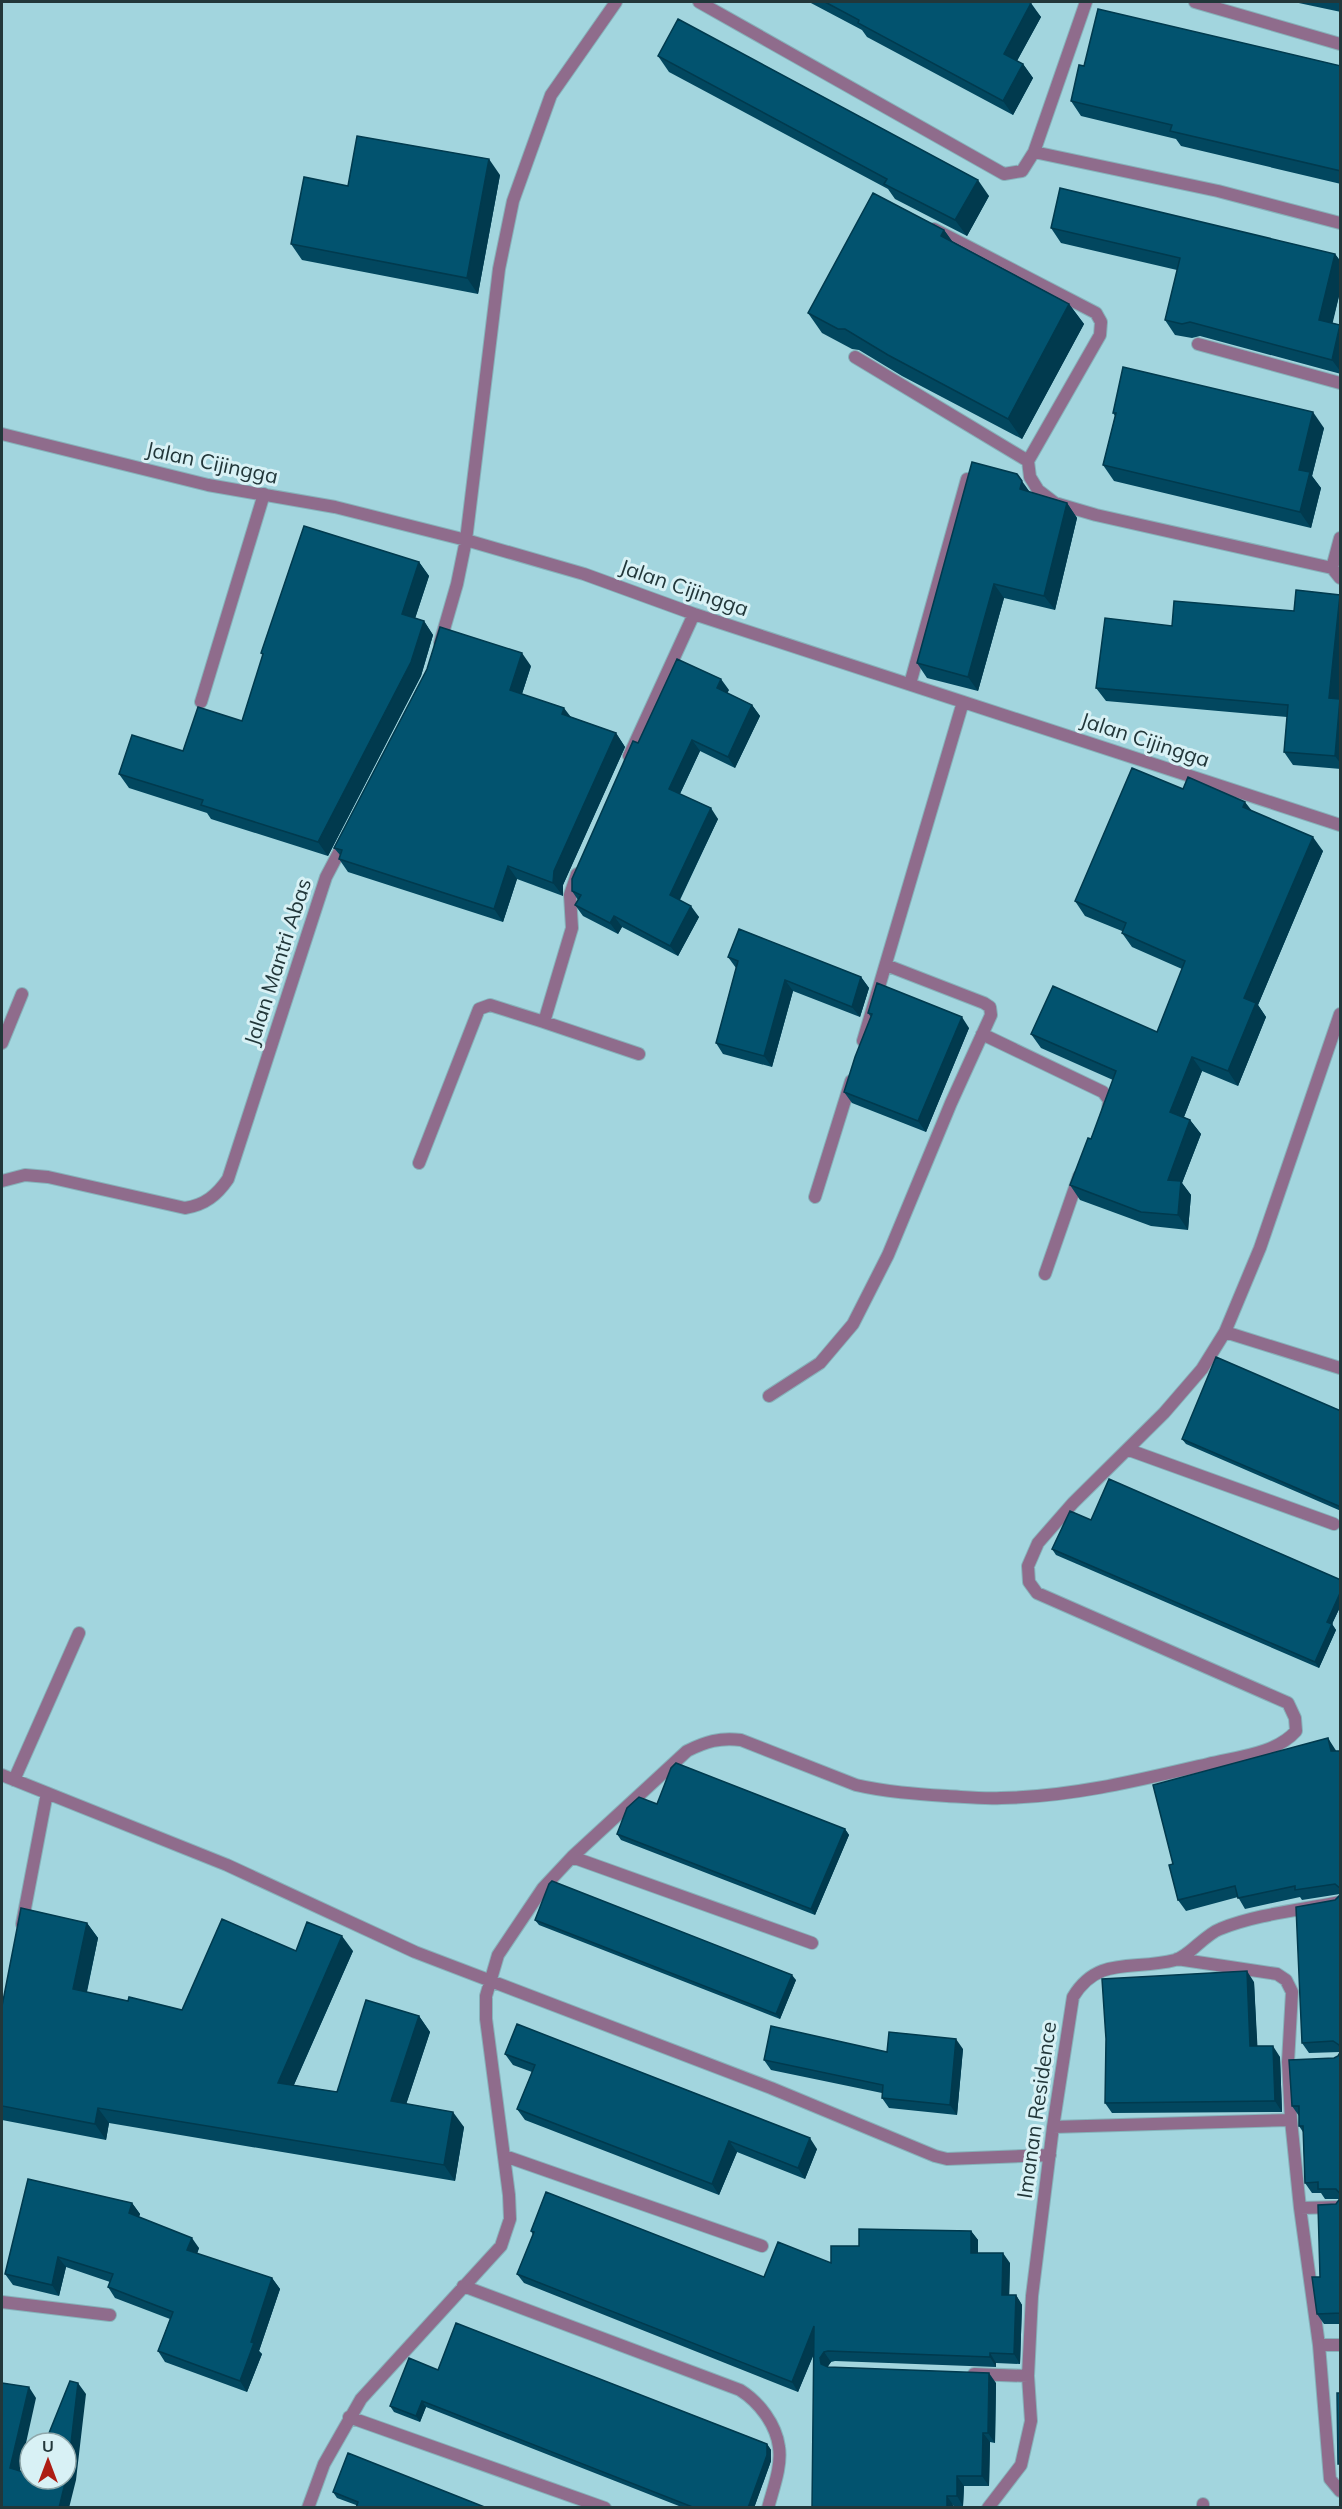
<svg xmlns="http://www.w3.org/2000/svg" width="1342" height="2509" viewBox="0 0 1342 2509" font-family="Mulish,sans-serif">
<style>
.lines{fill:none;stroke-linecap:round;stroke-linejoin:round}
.lane-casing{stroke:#86b2ba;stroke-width:14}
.street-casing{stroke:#86b2ba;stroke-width:14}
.lane{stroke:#8f6c8c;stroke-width:12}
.street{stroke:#8f6c8c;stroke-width:12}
.wall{fill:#02475f}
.shaded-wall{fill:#013a4e}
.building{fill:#02536f;stroke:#013a4e;stroke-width:1.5}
.labels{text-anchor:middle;stroke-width:6;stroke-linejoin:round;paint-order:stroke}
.street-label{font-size:21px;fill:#22373a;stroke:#d8f1f5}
</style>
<rect width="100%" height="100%" fill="#a2d5de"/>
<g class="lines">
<g class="lane-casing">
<path id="lane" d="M 910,684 L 967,479"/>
</g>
<g class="street-casing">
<path id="street" d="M 699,2 L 1004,174 L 1022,171 L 1034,152 L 1218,191 L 1340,223
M 1195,2 L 1340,44
M 1034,152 L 1086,2
M 934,229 L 1096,313 L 1101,322 L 1100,335 L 1028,461 L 1030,477 L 1038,490 L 1055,503 L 1096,515 L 1332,568
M 1198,344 L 1340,383
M 855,357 L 1028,461
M 2,434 L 208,485 L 335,507 L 466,540 L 584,574 L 694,614 L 1340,825
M 1340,538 L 1332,568 L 1340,578
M 440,643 L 457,584 L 466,540 L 499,269 L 513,201 L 551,95 L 616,2
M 201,702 L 264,494
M 629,756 L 694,614
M 577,874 L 570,895 L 572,928 L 544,1022 L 639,1054
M 982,1034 L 1103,1092 L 1109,1100 L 1108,1111
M 863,1041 L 963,702
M 2,1043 L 22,994
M 419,1163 L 479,1009 L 490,1005 L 544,1022
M 2,1181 L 25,1175 L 48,1177 L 185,1208 C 205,1205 217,1195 228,1179 L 326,877 L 346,839
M 815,1197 L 851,1081
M 1045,1274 L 1079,1176
M 1225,1332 L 1340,1368
M 769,1396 L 820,1363 L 853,1324 L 888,1255 L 951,1103 L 991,1015 L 990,1007 L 984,1003 L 886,965
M 1129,1450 L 1334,1524
M 2,1775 L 227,1865 L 415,1952 L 771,2088 L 935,2156 L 947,2159 L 1050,2155
M 14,1780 L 79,1633
M 572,1857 L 812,1943
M 22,1924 L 47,1793
M 1177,1959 L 1277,1974 L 1286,1980 L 1292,1992 L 1288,2062 L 1291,2120 L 1300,2208 L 1319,2345 L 1330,2479 L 1340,2491
M 1053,2127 L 1291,2120
M 505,2156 L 762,2246
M 1300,2208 L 1340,2207
M 463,2286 L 740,2390 C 759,2402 776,2424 779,2447 C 782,2466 773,2489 768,2508
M 2,2302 L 110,2315
M 1319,2345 L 1340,2345
M 974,2374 L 1028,2376
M 349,2417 L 605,2508
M 1203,2504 L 1203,2508
M 308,2508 L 324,2464 L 361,2399 L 501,2246 L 510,2219 L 509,2195 L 486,2019 L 486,1996 L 498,1955 L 543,1888 L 572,1857 L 687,1751 C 705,1742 720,1737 741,1740 L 856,1785 C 886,1792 916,1794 947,1796 C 965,1797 983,1799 1001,1798 C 1071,1797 1140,1780 1208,1764 C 1236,1757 1276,1754 1296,1731 L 1295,1718 L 1288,1703 L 1037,1593 L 1029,1582 L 1028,1566 L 1038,1543 L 1073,1503 L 1164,1413 L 1202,1369 L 1225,1332 L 1260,1248 L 1340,1014
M 988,2508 L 1021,2465 L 1031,2421 L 1028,2376 L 1032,2296 L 1053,2127 L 1073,1997 C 1098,1955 1134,1971 1175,1960 C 1190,1956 1204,1935 1220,1929 C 1257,1914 1301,1910 1340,1902"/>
</g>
<use href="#lane" class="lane"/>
<use href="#street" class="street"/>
</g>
<path class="wall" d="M 809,2 L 1028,2 L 1041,17 L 1017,61 L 1023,64 L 1033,78 L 1013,115 L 867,37 L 862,30 Z
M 1294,2 L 1341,2 L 1341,12 Z
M 658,56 L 989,196 L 967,236 L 895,199 L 888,189 L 669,72 Z
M 1084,66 L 1341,66 L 1341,184 L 1181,146 L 1176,139 L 1081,116 L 1071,101 Z
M 500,175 L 478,294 L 302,260 L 291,244 L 348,186 Z
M 1051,228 L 1335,254 L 1341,262 L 1341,288 L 1332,323 L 1341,325 L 1341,374 L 1200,336 L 1192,338 L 1175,335 L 1165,320 L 1177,270 L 1061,243 Z
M 944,230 L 952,241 L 1069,304 L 1084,324 L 1022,439 L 902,376 L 859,350 L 852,349 L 822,333 L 808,313 Z
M 1113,413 L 1324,428 L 1312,476 L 1321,488 L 1311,528 L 1114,481 L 1103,465 L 1115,416 Z
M 1030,492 L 1067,503 L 1077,518 L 1055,610 L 1004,598 L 978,691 L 927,678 L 917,663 Z
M 419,562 L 429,576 L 415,618 L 424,621 L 433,635 L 421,676 L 328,856 L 211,819 L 207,813 L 129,788 L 119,774 L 183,751 L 242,721 L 263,655 L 261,653 Z
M 1340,595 L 1341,689 L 1339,699 L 1341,700 L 1341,769 L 1293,765 L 1284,752 L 1287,717 L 1106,701 L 1096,688 L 1172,626 L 1294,611 Z
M 531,666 L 522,694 L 571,717 L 616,733 L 625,747 L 563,885 L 563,896 L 517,879 L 503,922 L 348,872 L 339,859 L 340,855 L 334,848 Z
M 729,690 L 727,693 L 752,705 L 760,716 L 735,768 L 700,751 L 680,794 L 718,819 L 680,900 L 699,917 L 678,956 L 622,927 L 618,934 L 583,916 L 575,905 L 578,900 L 572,891 L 638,743 Z
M 1183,789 L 1252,811 L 1323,851 L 1258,1005 L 1266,1017 L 1238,1086 L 1202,1071 L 1184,1117 L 1190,1120 L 1201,1134 L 1182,1183 L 1191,1195 L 1188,1230 L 1151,1226 L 1080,1200 L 1070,1185 L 1091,1139 L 1113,1080 L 1041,1048 L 1031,1034 L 1157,1032 L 1182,969 L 1132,947 L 1122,933 L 1122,931 L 1085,916 L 1075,901 Z
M 728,957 L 861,977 L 869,988 L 860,1017 L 793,991 L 772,1067 L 723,1054 L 716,1043 L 736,968 Z
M 868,1013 L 969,1028 L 926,1132 L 852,1103 L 844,1092 L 871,1017 Z
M 1341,1411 L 1341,1511 L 1186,1444 L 1182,1439 Z
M 1091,1520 L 1341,1580 L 1341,1605 L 1332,1624 L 1336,1630 L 1319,1668 L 1056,1555 L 1052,1549 Z
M 1335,1749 L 1336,1751 L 1341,1751 L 1341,2324 L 1324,2324 L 1317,2314 L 1320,2277 L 1336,2204 L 1339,2199 L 1325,2199 L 1321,2193 L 1312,2193 L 1305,2183 L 1303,2132 L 1299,2126 L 1299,2116 L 1292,2106 L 1334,2058 L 1338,2056 L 1340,2052 L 1309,2053 L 1302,2043 L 1335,1900 L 1340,1894 L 1302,1900 L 1300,1897 L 1245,1909 L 1238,1897 L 1186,1911 L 1178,1900 L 1173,1864 Z
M 657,1804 L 845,1829 L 849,1835 L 815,1915 L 621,1840 L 617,1834 Z
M 535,1920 L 796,1980 L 780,2019 L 539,1925 Z
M 87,1923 L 98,1938 L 87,1992 L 128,2001 L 182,2010 L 296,1951 L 353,1951 L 294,2085 L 337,2092 L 419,2016 L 430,2032 L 406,2104 L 464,2127 L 455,2181 L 109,2123 L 106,2140 L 2,2120 L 2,2006 Z
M 1254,1982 L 1257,2046 L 1280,2057 L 1282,2112 L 1112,2113 L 1105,2103 Z
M 963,2049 L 957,2115 L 889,2108 L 882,2098 L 882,2093 L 771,2070 L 764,2060 L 887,2052 Z
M 505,2054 L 817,2149 L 805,2179 L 737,2152 L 719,2195 L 525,2120 L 517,2109 L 532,2072 L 513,2065 Z
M 132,2203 L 140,2214 L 139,2217 L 199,2248 L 197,2254 L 272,2278 L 280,2289 L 259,2351 L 262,2354 L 247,2392 L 165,2362 L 158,2351 L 170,2319 L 115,2298 L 108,2287 L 110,2282 L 66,2267 L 59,2296 L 13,2285 L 5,2274 Z
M 531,2231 L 764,2277 L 831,2263 L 859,2246 L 971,2231 L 978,2240 L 978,2253 L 1010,2263 L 1009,2295 L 1016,2295 L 1022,2305 L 1020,2364 L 996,2363 L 996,2367 L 835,2361 L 831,2362 L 827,2367 L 996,2383 L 995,2443 L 990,2442 L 989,2486 L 964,2486 L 963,2506 L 954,2506 L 814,2354 L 798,2392 L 524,2283 L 517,2274 L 533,2235 Z
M 438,2370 L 767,2444 L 771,2450 L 771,2461 L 754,2508 L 684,2508 L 426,2407 L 420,2422 L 394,2412 L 390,2406 Z
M 333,2492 L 487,2508 L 356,2505 L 337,2498 Z"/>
<path class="shaded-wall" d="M 1031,3 L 1041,17 L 1013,68 L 1004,54 Z
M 1023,64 L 1033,78 L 1013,115 L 1003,101 Z
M 489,159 L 500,175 L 478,294 L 467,278 Z
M 978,180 L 989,196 L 967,236 L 955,220 Z
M 944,230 L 959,251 L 941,236 Z
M 1335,254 L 1341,262 L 1341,288 L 1330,334 L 1319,320 Z
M 1069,304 L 1084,324 L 1022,439 L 1008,419 Z
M 1340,325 L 1341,325 L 1341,372 L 1332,360 Z
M 1313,412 L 1324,428 L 1312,476 L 1321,488 L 1311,528 L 1300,512 L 1299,470 Z
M 1017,474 L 1032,495 L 1020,489 Z
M 1067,503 L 1077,518 L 1055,610 L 1044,596 Z
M 419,562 L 429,576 L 412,628 L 402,614 Z
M 994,584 L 1004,598 L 978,691 L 968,677 Z
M 1340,595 L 1341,689 L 1338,711 L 1329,698 Z
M 424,621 L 433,635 L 421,676 L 328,856 L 318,842 Z
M 522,653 L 531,666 L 519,703 L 510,690 Z
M 721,679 L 729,690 L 724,699 L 717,688 Z
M 1340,699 L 1341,700 L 1341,764 L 1335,756 Z
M 752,705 L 760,716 L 735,768 L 728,757 Z
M 564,708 L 574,721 L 562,714 Z
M 616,733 L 625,747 L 563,885 L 563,896 L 553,883 L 554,871 Z
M 692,740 L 700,751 L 677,800 L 669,789 Z
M 1245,802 L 1256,816 L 1243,807 Z
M 711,808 L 718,819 L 677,905 L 670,895 Z
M 1313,837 L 1323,851 L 1258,1005 L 1266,1017 L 1238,1086 L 1228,1071 L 1244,998 Z
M 508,866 L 517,879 L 503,922 L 494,909 Z
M 691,906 L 699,917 L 678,956 L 670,946 Z
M 614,916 L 622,927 L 618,934 L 610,923 Z
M 861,977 L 869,988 L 860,1017 L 852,1007 Z
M 785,980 L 793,991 L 772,1067 L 764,1056 Z
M 962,1017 L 969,1028 L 926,1132 L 918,1121 Z
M 1192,1057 L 1202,1071 L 1180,1127 L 1170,1112 Z
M 1190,1120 L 1201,1134 L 1182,1183 L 1191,1195 L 1188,1230 L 1178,1215 L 1168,1180 Z
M 1341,1591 L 1341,1605 L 1332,1624 L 1336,1630 L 1319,1668 L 1315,1662 L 1327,1622 Z
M 1328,1738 L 1335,1749 L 1339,1762 L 1331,1751 Z
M 845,1829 L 849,1835 L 815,1915 L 811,1909 Z
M 87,1923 L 98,1938 L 84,2004 L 73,1989 Z
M 342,1936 L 353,1951 L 288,2098 L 278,2083 Z
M 1247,1971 L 1254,1982 L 1258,2056 L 1250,2046 Z
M 792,1975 L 796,1980 L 780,2019 L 776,2014 Z
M 419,2016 L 430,2032 L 402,2117 L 391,2101 Z
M 956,2039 L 963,2049 L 957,2115 L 950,2105 Z
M 1273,2046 L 1280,2057 L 1282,2112 L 1275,2101 Z
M 98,2108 L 109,2123 L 106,2140 L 95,2124 Z
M 453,2112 L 464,2127 L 455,2181 L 444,2165 Z
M 810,2138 L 817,2149 L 805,2179 L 798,2168 Z
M 729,2141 L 737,2152 L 719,2195 L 712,2184 Z
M 132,2203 L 140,2214 L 136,2224 L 129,2213 Z
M 971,2231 L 978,2240 L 978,2263 L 971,2253 Z
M 192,2238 L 199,2248 L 194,2261 L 187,2250 Z
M 1003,2253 L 1010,2263 L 1009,2304 L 1002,2295 Z
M 58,2257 L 66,2267 L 59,2296 L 52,2285 Z
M 272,2278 L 280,2289 L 259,2351 L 262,2354 L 247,2392 L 240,2381 L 251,2342 Z
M 1016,2295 L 1022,2305 L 1020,2364 L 1014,2354 Z
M 814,2326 L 821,2336 L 798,2392 L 792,2382 Z
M 824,2352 L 831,2362 L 827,2368 L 821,2364 L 820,2358 Z
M 990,2353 L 996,2363 L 996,2367 L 990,2357 Z
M 989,2373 L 996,2383 L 995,2443 L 988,2433 Z
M 78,2383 L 86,2394 L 76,2480 L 69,2508 L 59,2508 Z
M 29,2387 L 36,2398 L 18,2479 L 10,2468 Z
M 422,2401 L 426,2407 L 420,2422 L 416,2416 Z
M 983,2433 L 990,2442 L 989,2486 L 982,2476 Z
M 767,2444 L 771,2450 L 771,2461 L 754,2508 L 748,2508 Z
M 957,2476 L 964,2486 L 963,2506 L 957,2496 Z
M 947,2496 L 954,2506 L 954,2508 L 947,2508 Z"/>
<path class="building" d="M 825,2 L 1028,2 L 1031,3 L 1004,54 L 1023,64 L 1003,101 L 858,23 L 859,20 Z
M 1098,9 L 1341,66 L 1341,171 L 1170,131 L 1172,125 L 1071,101 L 1079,65 L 1084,66 Z
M 678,19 L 978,180 L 955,220 L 884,184 L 887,179 L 658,56 Z
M 357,136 L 489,159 L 467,278 L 291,244 L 304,177 L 348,186 Z
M 1060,188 L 1335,254 L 1319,320 L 1340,325 L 1332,360 L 1190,322 L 1182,324 L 1165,320 L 1180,258 L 1051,228 Z
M 873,193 L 944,230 L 941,236 L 1069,304 L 1008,419 L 888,355 L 845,329 L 838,329 L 808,313 Z
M 1123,367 L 1313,412 L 1299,470 L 1310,472 L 1300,512 L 1103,465 L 1116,413 L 1113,413 Z
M 972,462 L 1017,474 L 1022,481 L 1020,489 L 1067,503 L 1044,596 L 994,584 L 968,677 L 917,663 Z
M 304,526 L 419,562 L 402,614 L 424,621 L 411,662 L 318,842 L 201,805 L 203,800 L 119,774 L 132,735 L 183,751 L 198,707 L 242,721 L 263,654 L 261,653 Z
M 1296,590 L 1340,595 L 1329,698 L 1340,699 L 1335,756 L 1284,752 L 1288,705 L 1096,688 L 1105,618 L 1172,626 L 1174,601 L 1294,611 Z
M 440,627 L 522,653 L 510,690 L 564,708 L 562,714 L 616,733 L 554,871 L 553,883 L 508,866 L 494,909 L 339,859 L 342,850 L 334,848 L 427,669 Z
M 677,659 L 721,679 L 717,688 L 752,705 L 728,757 L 692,740 L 669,789 L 711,808 L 670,895 L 691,906 L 670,946 L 614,916 L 610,923 L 575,905 L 581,895 L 572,891 L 572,879 L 633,741 L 638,743 Z
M 1132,768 L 1183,789 L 1188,777 L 1245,802 L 1243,807 L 1313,837 L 1244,998 L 1256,1003 L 1228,1071 L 1192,1057 L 1170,1112 L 1190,1120 L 1168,1180 L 1181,1181 L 1178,1215 L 1141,1212 L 1070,1185 L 1088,1138 L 1091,1139 L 1116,1071 L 1031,1034 L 1053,986 L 1157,1032 L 1185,961 L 1122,933 L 1126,923 L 1075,901 Z
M 739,929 L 861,977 L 852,1007 L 785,980 L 764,1056 L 716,1043 L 738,961 L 728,957 Z
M 877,983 L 962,1017 L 918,1121 L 844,1092 L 855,1057 L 872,1014 L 868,1013 Z
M 1216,1357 L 1341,1411 L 1341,1507 L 1182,1439 Z
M 1109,1479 L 1341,1580 L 1341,1591 L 1327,1622 L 1332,1624 L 1315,1662 L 1052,1549 L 1070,1511 L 1091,1520 Z
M 1328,1738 L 1331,1751 L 1341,1751 L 1341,1889 L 1335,1884 L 1295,1890 L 1295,1886 L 1238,1898 L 1235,1886 L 1178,1900 L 1169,1865 L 1173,1864 L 1153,1785 Z
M 676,1763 L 845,1829 L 811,1909 L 617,1834 L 627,1808 L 639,1797 L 657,1804 L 671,1768 Z
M 552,1881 L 792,1975 L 776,2014 L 535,1920 L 549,1884 Z
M 1341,1891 L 1341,2049 L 1339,2045 L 1333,2041 L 1302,2043 L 1296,1907 L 1335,1900 L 1340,1895 Z
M 21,1908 L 87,1923 L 73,1989 L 128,2001 L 129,1997 L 182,2010 L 222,1919 L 296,1951 L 307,1922 L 342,1936 L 278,2083 L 337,2092 L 366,2000 L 419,2016 L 391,2101 L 453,2112 L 444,2165 L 98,2108 L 95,2124 L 2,2106 L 2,2006 Z
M 1247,1971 L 1250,2046 L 1273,2046 L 1275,2101 L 1105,2103 L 1106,2039 L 1102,1979 Z
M 517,2024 L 810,2138 L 798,2168 L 729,2141 L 712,2184 L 517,2109 L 535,2065 L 505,2054 Z
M 771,2026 L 887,2052 L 889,2032 L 956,2039 L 950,2105 L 882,2098 L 883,2085 L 764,2060 Z
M 1341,2051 L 1341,2195 L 1336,2189 L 1318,2189 L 1318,2182 L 1305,2183 L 1303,2126 L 1299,2126 L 1299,2106 L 1292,2106 L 1289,2060 L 1334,2058 L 1338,2056 Z
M 28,2179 L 132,2203 L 129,2213 L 192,2238 L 187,2250 L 272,2278 L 251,2342 L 254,2343 L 240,2381 L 158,2351 L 173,2312 L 108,2287 L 113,2274 L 58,2257 L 52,2285 L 5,2274 Z
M 546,2192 L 764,2277 L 778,2242 L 831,2263 L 831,2246 L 859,2246 L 859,2229 L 971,2231 L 971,2253 L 1003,2253 L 1002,2295 L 1016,2295 L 1014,2354 L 990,2353 L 990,2357 L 828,2351 L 824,2352 L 820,2358 L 821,2364 L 828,2367 L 989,2373 L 988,2433 L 983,2433 L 982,2476 L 957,2476 L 957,2496 L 947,2496 L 947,2508 L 812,2508 L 814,2326 L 792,2382 L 517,2274 L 534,2232 L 531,2231 Z
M 1341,2197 L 1341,2313 L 1317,2314 L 1312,2277 L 1320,2277 L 1318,2205 L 1336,2204 Z
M 456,2323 L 767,2444 L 767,2455 L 748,2508 L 695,2508 L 422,2401 L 416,2416 L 390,2406 L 409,2358 L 438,2370 Z
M 70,2381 L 78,2383 L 68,2469 L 66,2479 L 66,2443 L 45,2443 Z
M 2,2383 L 29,2387 L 10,2468 L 30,2474 L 30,2479 L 66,2479 L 59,2508 L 2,2508 Z
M 1337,2393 L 1341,2393 L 1341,2464 L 1338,2464 Z
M 348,2453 L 487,2508 L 356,2508 L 358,2502 L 333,2492 Z"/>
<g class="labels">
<g class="street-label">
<text transform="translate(212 463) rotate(12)" y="7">Jalan Cijingga</text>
<text transform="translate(684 588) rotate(19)" y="7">Jalan Cijingga</text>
<text transform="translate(1145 740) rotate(18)" y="7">Jalan Cijingga</text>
<text transform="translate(278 962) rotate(-72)" y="7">Jalan Mantri Abas</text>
<text transform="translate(1037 2110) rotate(-82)" y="7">Imanan Residence</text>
</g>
</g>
<rect width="1342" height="2509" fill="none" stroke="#22373a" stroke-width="6"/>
<g transform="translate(48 2461)"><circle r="28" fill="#d8f1f5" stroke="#8fa7aa" stroke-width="1.5"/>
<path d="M0-4.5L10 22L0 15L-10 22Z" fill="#ad1d14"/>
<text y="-9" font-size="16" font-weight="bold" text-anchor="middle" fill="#22373a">U</text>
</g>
</svg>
